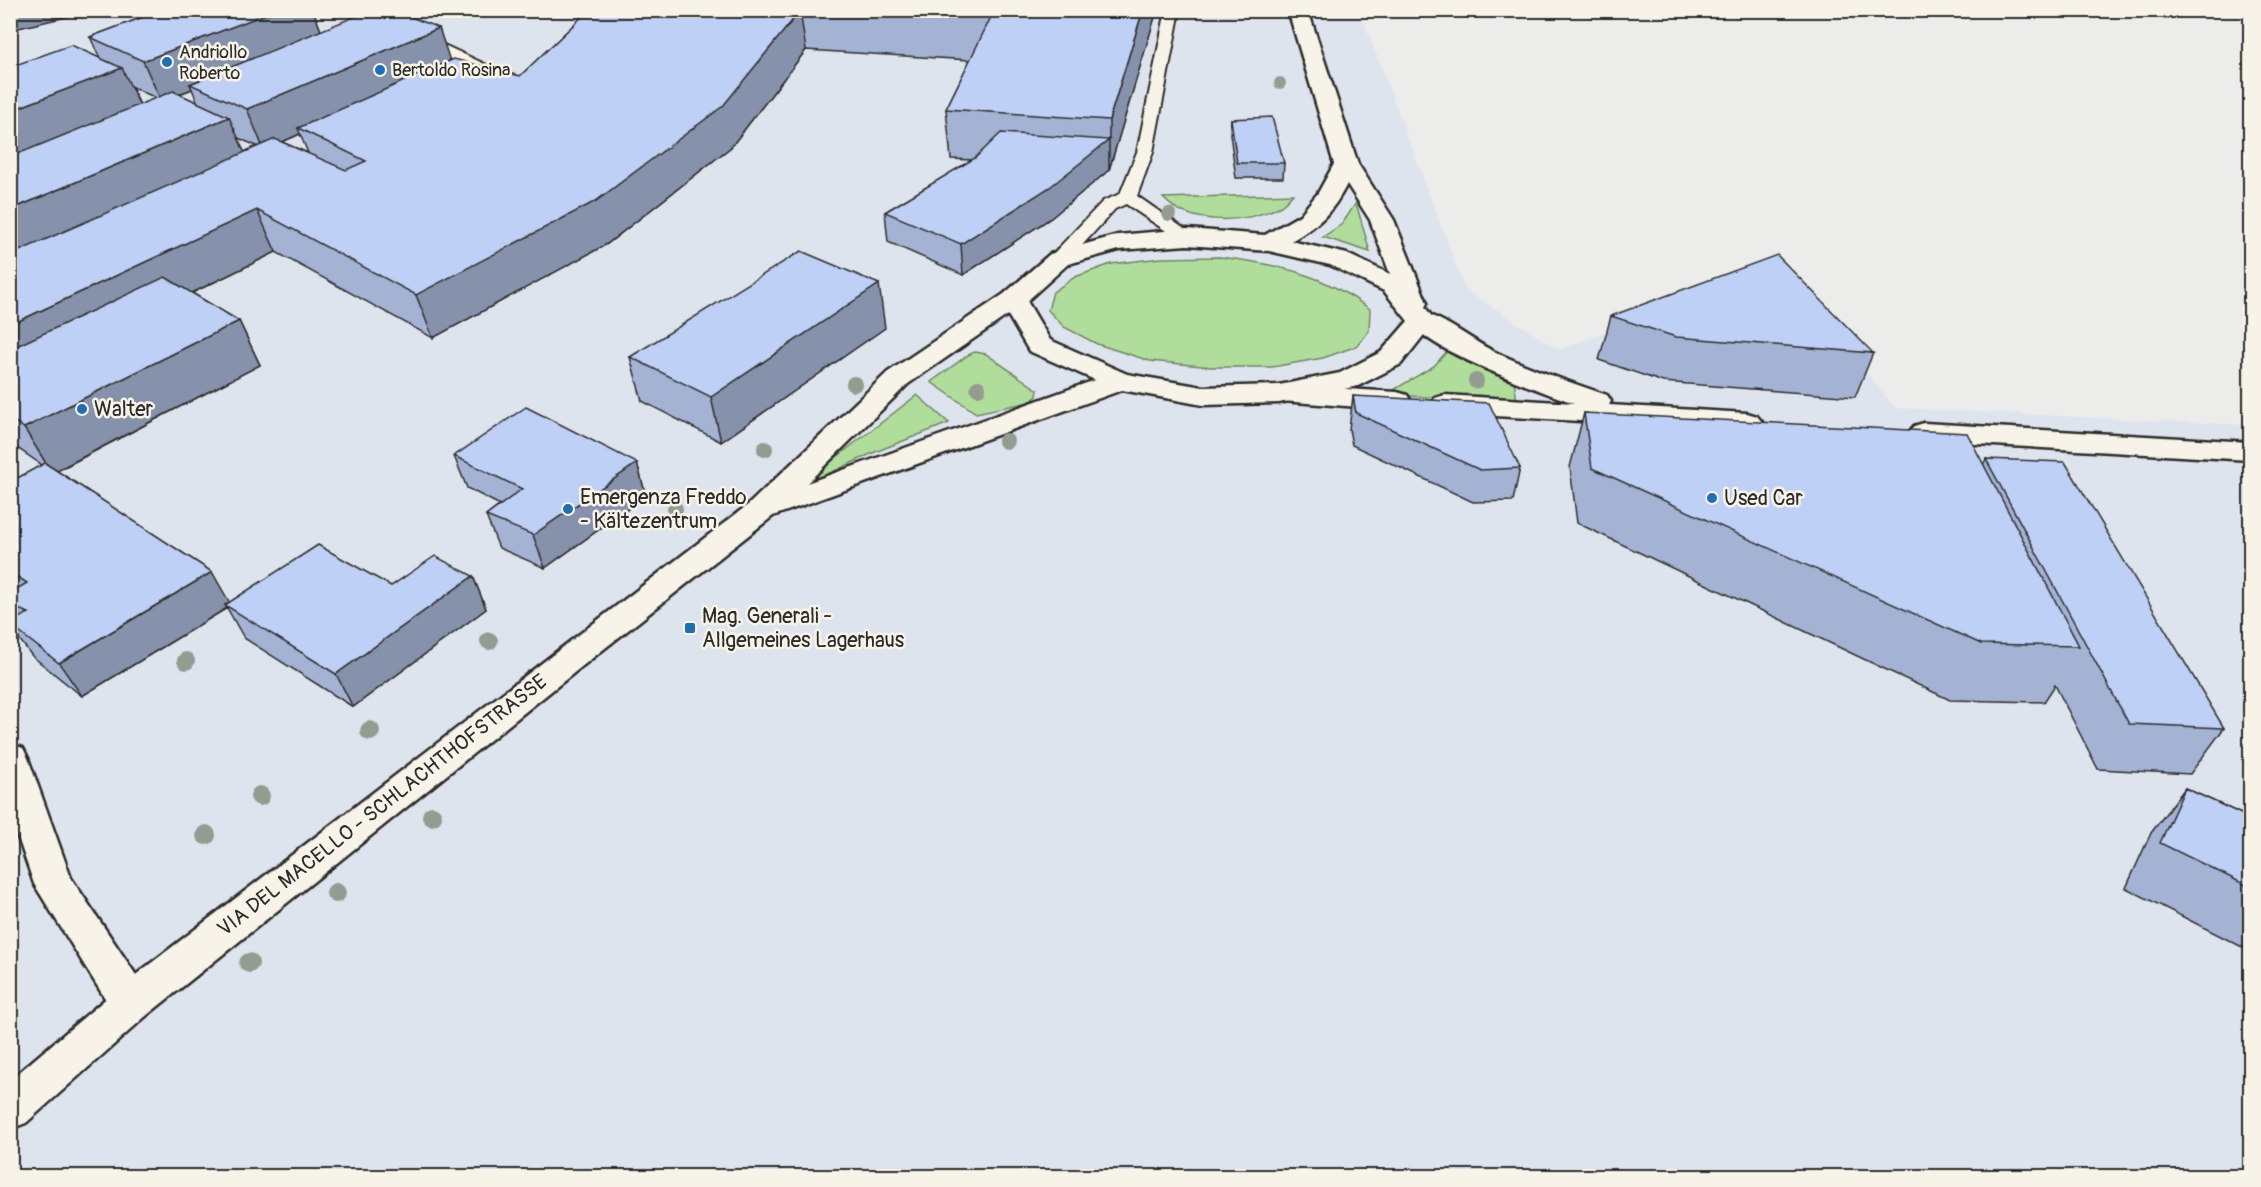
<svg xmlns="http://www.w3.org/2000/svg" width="2261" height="1187" viewBox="0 0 2261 1187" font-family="Pangolin,sans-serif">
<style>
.built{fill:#dee4ee}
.green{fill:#b0dd9c;stroke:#6e8464;stroke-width:1.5}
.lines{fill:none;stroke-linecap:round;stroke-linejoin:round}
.lane-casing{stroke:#2b2b2b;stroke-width:4}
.street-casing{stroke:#2b2b2b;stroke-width:5}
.secondary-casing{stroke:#2b2b2b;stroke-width:5}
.lane{fill:#f7f3e8;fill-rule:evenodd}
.street{fill:#f7f3e8;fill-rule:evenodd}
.secondary{fill:#f7f3e8;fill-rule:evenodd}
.tree{fill:#949b91}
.wall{fill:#a4b3d4;stroke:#2b2b2b;stroke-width:1.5;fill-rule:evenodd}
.shaded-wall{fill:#8692ac;stroke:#2b2b2b;stroke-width:1.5}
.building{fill:#bfd0f6;stroke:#2b2b2b;stroke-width:1.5}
.poi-dot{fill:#1f6fb2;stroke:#f7f3e8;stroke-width:2}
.labels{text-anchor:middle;stroke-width:5;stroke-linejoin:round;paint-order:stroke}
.far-poi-label{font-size:18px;fill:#2b2b2b;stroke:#f7f3e8;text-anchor:start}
.poi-label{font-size:21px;fill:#2b2b2b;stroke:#f7f3e8;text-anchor:start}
.street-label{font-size:21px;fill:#2b2b2b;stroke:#f7f3e8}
</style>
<rect width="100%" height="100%" fill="#ececeb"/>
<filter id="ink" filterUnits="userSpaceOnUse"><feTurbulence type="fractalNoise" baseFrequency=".0167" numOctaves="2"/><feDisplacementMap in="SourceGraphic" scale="12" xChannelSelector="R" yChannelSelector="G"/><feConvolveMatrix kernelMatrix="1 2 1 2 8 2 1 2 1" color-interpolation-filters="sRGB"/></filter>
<g filter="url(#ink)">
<path class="built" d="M 10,11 L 1360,11 L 1465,289 L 1559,350 L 1780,264 L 1895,408 L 2250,425 L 2250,1176 L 11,1176 Z"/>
<path class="green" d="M 1293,194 C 1289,198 1285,204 1279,207 C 1247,223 1190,227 1163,198 Z
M 1356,203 L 1370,252 L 1323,237 L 1342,224 Z
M 1220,257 C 1277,264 1323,274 1370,309 L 1369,331 L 1357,346 L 1323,358 L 1272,367 L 1212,367 L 1150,361 L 1097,344 L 1064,327 L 1048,310 L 1053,292 L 1075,277 L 1111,264 L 1161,258 Z
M 1449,349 L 1514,381 L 1517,401 L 1385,395 L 1434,366 Z
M 975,352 L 986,354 L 1038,390 L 1037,396 L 1030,402 L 976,413 L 931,382 L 968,355 Z
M 917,395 L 949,423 L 875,452 L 807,484 L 829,463 Z"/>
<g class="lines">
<g class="lane-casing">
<path id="lane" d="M 362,10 L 379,10 L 397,23 L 489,66 L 492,69 L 471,81 L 459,81 L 457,78 L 472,69 L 387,29 Z
M 1166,10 L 1180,10 L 1153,152 L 1137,196 L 1196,237 L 1193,241 L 1181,241 L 1126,204 L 1115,209 L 1066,263 L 1052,263 L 1050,259 L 1052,255 L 1103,201 L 1120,194 L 1137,152 Z"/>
</g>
<g class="street-casing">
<path id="street" d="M 1422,313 C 1444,318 1470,339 1491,350 C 1528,368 1568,382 1607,395 L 1611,401 L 1609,405 L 1747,413 L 1757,416 L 1762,422 L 1757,428 L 1747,431 L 1445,413 L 1435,410 L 1431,404 L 1435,398 L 1445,395 L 1574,403 C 1537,390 1429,351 1409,321 L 1412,315 Z
M 1279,385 L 1397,392 L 1407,395 L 1411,401 L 1407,407 L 1397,410 L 1269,400 L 1265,394 L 1269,388 Z
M 1924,423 L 2250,442 L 2250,460 L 1924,441 L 1914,438 L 1909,432 L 1914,426 Z
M 10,744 L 23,748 L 28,758 L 71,878 L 146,990 L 152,1003 L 146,1016 L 131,1022 L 116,1016 L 34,884 L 10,814 Z"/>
</g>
<g class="secondary-casing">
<path id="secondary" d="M 1288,10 L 1308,10 L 1358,164 L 1394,220 L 1427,303 L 1425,307 L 1435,321 L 1401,364 L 1358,386 L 1279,403 L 1203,405 L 1122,390 L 773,516 L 595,656 L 146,1016 L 26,1123 L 10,1129 L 10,1080 L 116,990 L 749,504 L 888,372 L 1004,294 L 1050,254 L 1118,235 L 1187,229 L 1265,235 L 1300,215 L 1318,193 L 1334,164 ZM 1347,184 L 1370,220 L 1390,274 L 1347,254 L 1291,241 C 1319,225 1332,213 1347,184 ZM 1187,245 L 1269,251 L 1330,265 L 1384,291 L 1408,321 L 1381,352 L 1340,373 L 1279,385 L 1203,387 L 1127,374 L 1050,340 L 1027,301 L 1068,264 L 1119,250 ZM 1008,315 L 1029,351 L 1095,380 L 807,483 L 908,384 Z"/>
</g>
<use href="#lane" class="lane"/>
<use href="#street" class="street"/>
<use href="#secondary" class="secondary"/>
</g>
<g class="tree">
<circle cx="1280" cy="83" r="6"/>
<circle cx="1169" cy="214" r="7"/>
<circle cx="1476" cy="381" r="8"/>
<circle cx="854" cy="384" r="8"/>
<circle cx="978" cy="388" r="8"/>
<circle cx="1006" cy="441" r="8"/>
<circle cx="765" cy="449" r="8"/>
<circle cx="675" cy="509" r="8"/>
<circle cx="489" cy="641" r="9"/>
<circle cx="186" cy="661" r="9"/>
<circle cx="370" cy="731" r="10"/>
<circle cx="260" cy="796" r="10"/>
<circle cx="432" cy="816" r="10"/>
<circle cx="206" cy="835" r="10"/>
<circle cx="336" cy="893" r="10"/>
<circle cx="249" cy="963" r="10"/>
</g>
<path class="wall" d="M 162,10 L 313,10 L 321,31 L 520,76 L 589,10 L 1155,10 L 1155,17 L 1109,170 L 1051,218 L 963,275 L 888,242 L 885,212 L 972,160 L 951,159 L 946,109 L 970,60 L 806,50 L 731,147 L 607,244 L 433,338 L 276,252 L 192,293 L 239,321 L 260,365 L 57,471 L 212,572 L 229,603 L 391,586 L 473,576 L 486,609 L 353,707 L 244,638 L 227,608 L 82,696 L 32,656 L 10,627 L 10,622 L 11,621 L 10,620 L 10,593 L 13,591 L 10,590 L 10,482 L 42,465 L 10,443 L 10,67 L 100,58 L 90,37 ZM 132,87 L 156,98 L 140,105 ZM 192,89 L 198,103 L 179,94 ZM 300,134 L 308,153 L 282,142 ZM 238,138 L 257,146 L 244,152 Z
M 474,10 L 506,10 L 494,16 Z
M 1231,119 L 1284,163 L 1283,178 L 1236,178 L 1230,134 Z
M 1611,316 L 1873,353 L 1855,397 L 1663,382 L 1599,360 Z
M 885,328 L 721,442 L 642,401 L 630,357 Z
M 1353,396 L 1520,468 L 1513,501 L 1473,502 L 1352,445 L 1349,429 Z
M 1584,413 L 1983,465 L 1986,459 L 2224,728 L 2190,774 L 2098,769 L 2055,685 L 2044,702 L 1950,700 L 1577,523 L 1570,467 Z
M 454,456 L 637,463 L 646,496 L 545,568 L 499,548 L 486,516 L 500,505 L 467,488 Z
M 2185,788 L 2250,818 L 2250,951 L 2126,888 L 2151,833 Z"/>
<path class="shaded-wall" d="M 10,10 L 96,10 L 10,30 Z
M 276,10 L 313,10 L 323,36 L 190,84 L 192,89 L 161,101 L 143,61 Z
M 492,10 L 506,10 L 494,16 Z
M 1143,10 L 1155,10 L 1155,17 L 1109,170 L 1109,120 Z
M 800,11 L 806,50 L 731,147 L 607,244 L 433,338 L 416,295 Z
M 439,28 L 452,67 L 298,128 L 300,134 L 264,150 L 247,109 Z
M 122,68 L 141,108 L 10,161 L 10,111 Z
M 229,117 L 247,158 L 10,263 L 10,210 Z
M 1109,140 L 1109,170 L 1051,218 L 963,275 L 961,244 Z
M 257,210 L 276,252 L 27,373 L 10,346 L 10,325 Z
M 879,284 L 885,328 L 721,442 L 711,397 Z
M 239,321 L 260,365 L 52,473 L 24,428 Z
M 637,463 L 646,496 L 545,568 L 533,535 Z
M 212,572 L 231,605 L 225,605 L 227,608 L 82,696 L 59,663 Z
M 473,576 L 486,609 L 353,707 L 336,674 Z"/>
<path class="building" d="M 162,10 L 276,10 L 143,61 L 90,37 Z
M 371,10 L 393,10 L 439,28 L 247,109 L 190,84 Z
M 589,10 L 790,10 L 800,11 L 723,106 L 596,201 L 416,295 L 257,210 L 10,325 L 10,255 L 275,139 L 346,170 L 366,161 L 298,128 L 454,59 L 520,76 Z
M 921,10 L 1143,10 L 1109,120 L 946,109 L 992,15 Z
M 71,45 L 122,68 L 10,111 L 10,67 Z
M 173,91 L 229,117 L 10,210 L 10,157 Z
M 1272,117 L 1284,163 L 1237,163 L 1231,119 Z
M 1001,133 L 1109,140 L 1050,187 L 961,244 L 885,212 L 975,158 Z
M 801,251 L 879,284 L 711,397 L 630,357 Z
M 1777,255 L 1873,353 L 1676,337 L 1611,316 Z
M 165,277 L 239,321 L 24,428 L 10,418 L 10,349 Z
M 1353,396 L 1489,403 L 1520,468 L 1480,470 L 1356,413 Z
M 526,407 L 637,463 L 533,535 L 486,516 L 522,489 L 454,456 Z
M 1584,413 L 1967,433 L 2079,646 L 1981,644 L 1592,468 Z
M 1986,459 L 2065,462 L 2224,728 L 2129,724 Z
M 45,463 L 212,572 L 59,663 L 10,625 L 10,622 L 29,613 L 10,606 L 10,593 L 27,583 L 10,572 L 10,482 Z
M 318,545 L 391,586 L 435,556 L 473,576 L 336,674 L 225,605 Z
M 2185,788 L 2250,818 L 2250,887 L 2160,843 Z"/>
</g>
<g class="poi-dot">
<circle cx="167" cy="62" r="6"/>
<circle cx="380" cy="70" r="6"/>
<circle cx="82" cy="409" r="6"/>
<circle cx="1712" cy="498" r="6"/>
<circle cx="568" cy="509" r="6"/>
<rect x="684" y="622" width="12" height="12" rx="3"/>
</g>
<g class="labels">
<g class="far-poi-label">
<text x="179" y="58">Andriollo<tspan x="179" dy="21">Roberto</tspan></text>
<text x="392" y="76">Bertoldo Rosina</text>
</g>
<g class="poi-label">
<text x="94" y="416">Walter</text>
<text x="580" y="504">Emergenza Freddo<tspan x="580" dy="24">- Kältezentrum</tspan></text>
<text x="1724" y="505">Used Car</text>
<text x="702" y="623">Mag. Generali -<tspan x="702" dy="24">Allgemeines Lagerhaus</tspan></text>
</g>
<g class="street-label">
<text transform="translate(382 805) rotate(-38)" y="7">VIA DEL MACELLO - SCHLACHTHOFSTRASSE</text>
</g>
</g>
<rect width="2261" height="1187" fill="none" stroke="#f7f3e8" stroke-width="36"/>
<rect x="18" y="18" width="2225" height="1151" fill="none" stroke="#2b2b2b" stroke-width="2" filter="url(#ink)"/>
</svg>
